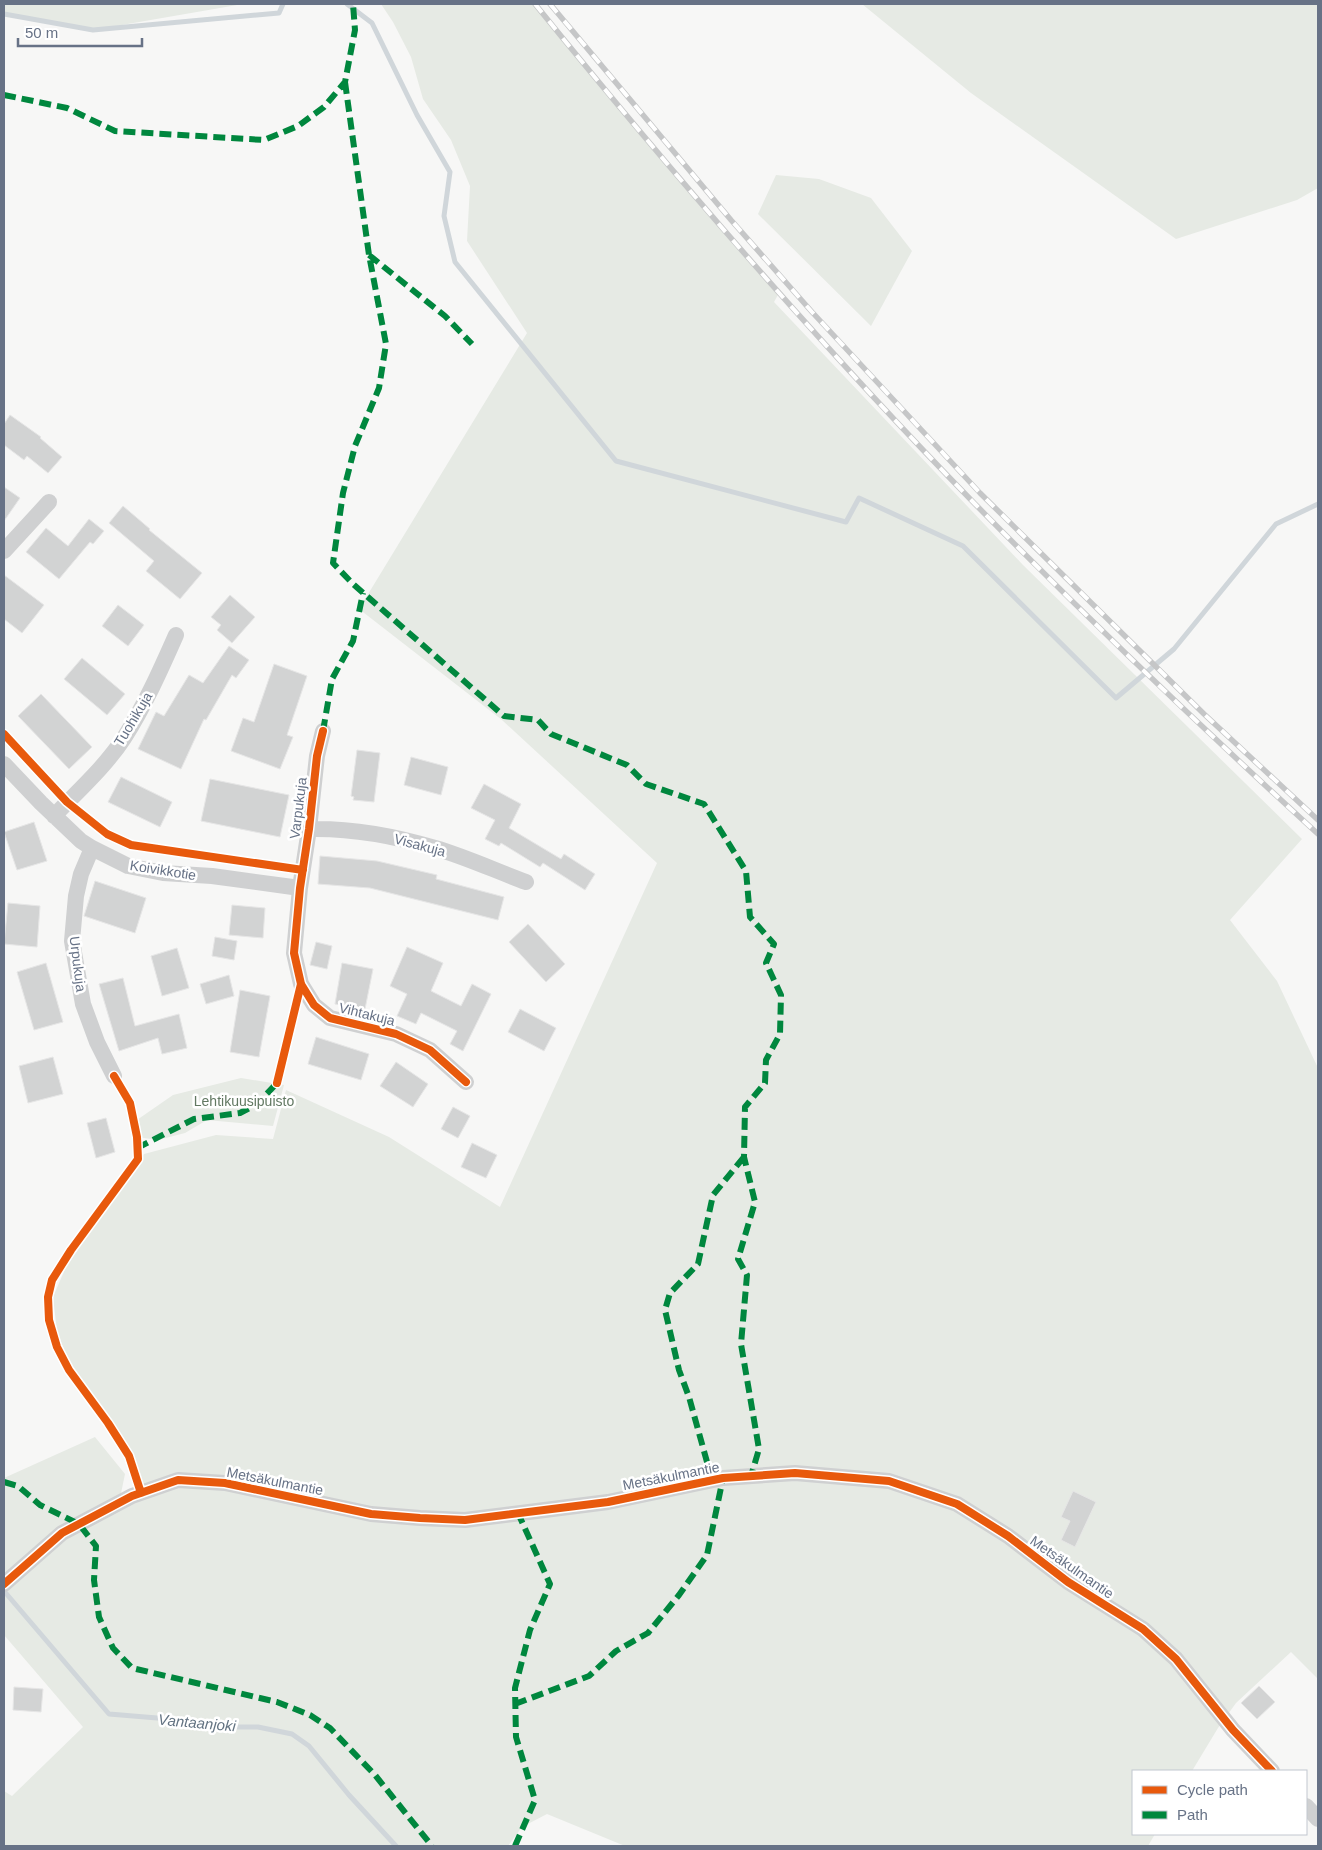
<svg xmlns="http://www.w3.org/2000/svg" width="1322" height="1850" viewBox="0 0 1322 1850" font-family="Helvetica,sans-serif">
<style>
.green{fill:#e6eae4}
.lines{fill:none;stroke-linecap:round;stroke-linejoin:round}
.stream{stroke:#d0d6da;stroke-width:5}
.building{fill:#d2d3d3;stroke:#e6e6e6}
.minor{stroke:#cfd0d1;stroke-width:16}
.rail-casing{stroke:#c5c6c7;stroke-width:5.5}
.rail{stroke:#fff;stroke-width:4;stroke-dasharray:11;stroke-linecap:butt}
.quiet{stroke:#00873e;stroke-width:6;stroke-dasharray:12 6;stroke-linecap:butt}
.cycleway-casing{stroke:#fff;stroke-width:11}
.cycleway{stroke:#e8590c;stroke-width:8}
.labels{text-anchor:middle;stroke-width:5;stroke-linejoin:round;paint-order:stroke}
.street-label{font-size:14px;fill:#677286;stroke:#fff}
.park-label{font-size:14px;fill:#627862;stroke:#fff}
.water-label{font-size:15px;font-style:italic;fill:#637382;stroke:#fff}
</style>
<rect width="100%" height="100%" fill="#f7f7f6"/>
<path class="green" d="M 4,4 L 243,4 L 93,30 L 4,14 Z
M 381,4 L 535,4 L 623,112 L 779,293 L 774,302 L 1023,565 L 1302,839 L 1230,920 L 1277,981 L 1318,1068 L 1318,1679 L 1291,1652 L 1236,1703 L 1218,1728 L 1192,1771 L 1133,1771 L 1133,1834 L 1155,1834 L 1148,1846 L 625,1846 L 547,1814 L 522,1827 L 508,1846 L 4,1846 L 4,1791 L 12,1796 L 83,1727 L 4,1635 L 4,1593 L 65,1538 L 143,1496 L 131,1451 L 69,1363 L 57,1331 L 53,1297 L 66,1267 L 144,1154 L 216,1135 L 273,1139 L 286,1090 L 389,1137 L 500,1207 L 657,863 L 502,720 L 359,609 L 527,333 L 467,241 L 470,186 L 451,140 L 423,99 L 411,57 L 393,22 Z
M 862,4 L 1318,4 L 1318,188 L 1297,200 L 1176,239 L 971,93 Z
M 776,175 L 819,179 L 871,198 L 912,251 L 871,326 L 758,214 Z
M 241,1078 L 284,1085 L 273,1126 L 207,1120 L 185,1133 L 158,1140 L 137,1137 L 134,1122 L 173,1095 Z
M 95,1437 L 125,1474 L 119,1503 L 4,1584 L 4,1478 Z"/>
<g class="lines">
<path class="stream" d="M 347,4 L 372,23 L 417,115 L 450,172 L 444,216 L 455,262 L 616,461 L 846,522 L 859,498 L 963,546 L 1116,698 L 1174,649 L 1276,524 L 1318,504
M 4,14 L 93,30 L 279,13 L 283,4
M 4,1591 L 109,1714 L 169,1719 L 219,1727 L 258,1727 L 292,1734 L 309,1746 L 349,1795 L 396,1846"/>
</g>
<path class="building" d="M 10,415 L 41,437 L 40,438 L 62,457 L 48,473 L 27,456 L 24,460 L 4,445 L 4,424 Z
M 4,487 L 20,498 L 4,521 Z
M 123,506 L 150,529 L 149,530 L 202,573 L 180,599 L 146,571 L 154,561 L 109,523 Z
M 89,519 L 104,531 L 93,544 L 90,542 L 59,579 L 26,552 L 46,528 L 68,546 Z
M 4,575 L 44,605 L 22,633 L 4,619 Z
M 230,595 L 255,617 L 232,643 L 217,630 L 221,625 L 211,617 Z
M 118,605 L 144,625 L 128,646 L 102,626 Z
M 229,646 L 249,660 L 236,678 L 232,675 L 206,720 L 204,719 L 181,769 L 138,749 L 156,712 L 164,716 L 189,675 L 203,683 Z
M 82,658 L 125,694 L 107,715 L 64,679 Z
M 274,664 L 307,676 L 287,735 L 293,737 L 280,769 L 231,751 L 243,718 L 254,722 Z
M 41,694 L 92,747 L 69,769 L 18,716 Z
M 357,750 L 380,753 L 374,802 L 353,800 L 354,797 L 351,796 Z
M 411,757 L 448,767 L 441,795 L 404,785 Z
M 121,777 L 172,802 L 160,827 L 108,802 Z
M 210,779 L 289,795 L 280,837 L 201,821 Z
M 484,784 L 521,804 L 509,828 L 561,859 L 564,854 L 595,874 L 585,890 L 543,863 L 540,867 L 501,843 L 499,846 L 485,839 L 495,820 L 471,808 Z
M 34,822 L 47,861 L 17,870 L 4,832 Z
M 320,856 L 377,861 L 437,875 L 436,879 L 504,897 L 498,920 L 370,888 L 318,884 Z
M 95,881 L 146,898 L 135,933 L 84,916 Z
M 8,903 L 40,906 L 37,947 L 4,944 Z
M 232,905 L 265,908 L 263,938 L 229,935 Z
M 528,924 L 565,964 L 546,982 L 509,942 Z
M 215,937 L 237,941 L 234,960 L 212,956 Z
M 316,942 L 332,946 L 327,969 L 310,965 Z
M 407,947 L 443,963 L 431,991 L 461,1006 L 472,984 L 491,994 L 463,1051 L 450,1044 L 457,1031 L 421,1013 L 416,1024 L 397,1016 L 407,994 L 390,986 Z
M 177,948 L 189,988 L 162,996 L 151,956 Z
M 46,963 L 63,1022 L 34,1030 L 17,972 Z
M 342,963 L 373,969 L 365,1009 L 335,1004 Z
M 229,975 L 234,996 L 206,1004 L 200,984 Z
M 123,978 L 135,1026 L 179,1014 L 187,1048 L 162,1054 L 158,1038 L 119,1051 L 99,984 Z
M 240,990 L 270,996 L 259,1057 L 230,1052 Z
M 520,1009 L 556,1028 L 544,1051 L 508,1032 Z
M 316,1037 L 369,1054 L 361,1080 L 308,1064 Z
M 53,1057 L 63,1094 L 28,1103 L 19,1066 Z
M 396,1062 L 428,1084 L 413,1107 L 380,1086 Z
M 453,1107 L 470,1116 L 458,1138 L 441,1129 Z
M 106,1118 L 115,1152 L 96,1158 L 87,1123 Z
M 472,1143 L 497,1155 L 486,1178 L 461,1167 Z
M 1073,1491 L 1096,1502 L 1075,1547 L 1061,1540 L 1070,1521 L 1061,1517 Z
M 1259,1686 L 1275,1702 L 1257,1719 L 1241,1703 Z
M 14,1687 L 43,1689 L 41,1712 L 13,1710 Z"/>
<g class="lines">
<path class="minor" d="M 4,551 L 49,502
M 323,731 L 317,756 L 309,829 L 300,888 L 294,953 L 301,984 L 314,1005 L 330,1018 L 396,1034 L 430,1050 L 466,1082
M 4,764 L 41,803 L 81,841 L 92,848 L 128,866 L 163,873 L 212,876 L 300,888
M 54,816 C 78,791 105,767 124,738 C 144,707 161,669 176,635
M 309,829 C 351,828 395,836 435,848 C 466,857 496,871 526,882
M 92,848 L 81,874 L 76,896 L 72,941 L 83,1004 L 97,1042 L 114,1076
M 4,1584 L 62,1533 L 132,1496 L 178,1480 L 225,1483 L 371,1514 L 420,1518 L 465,1520 L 608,1502 L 723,1478 L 795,1473 L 889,1481 L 957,1504 L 1008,1536 L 1068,1582 L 1143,1629 L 1176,1659 L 1233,1730 L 1272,1771
M 1306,1806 L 1318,1819"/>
<g class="rail-casing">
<path id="rail" d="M 535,4 C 675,177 820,345 975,504 C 1086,617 1201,727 1318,834
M 550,4 L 731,220 L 812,312 L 980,493 L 1204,714 L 1318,820"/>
</g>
<use href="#rail" class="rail"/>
<path class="quiet" d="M 345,82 L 369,255 L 386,344 L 379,388 L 355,446 L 343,493 L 333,563 L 353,584 L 504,716 L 538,720 L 551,734 L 627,765 L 646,784 L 704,804 L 746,871 L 750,917 L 774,944 L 766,963 L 781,995 L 780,1034 L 766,1060 L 765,1083 L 745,1107 L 744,1157 L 755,1202 L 738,1259 L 747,1275 L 741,1344 L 759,1449 L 751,1476
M 4,95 L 67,108 L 115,131 L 264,140 L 298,126 L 324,107 L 345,82 L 355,30 L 353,4
M 369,255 L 445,316 L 472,344
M 323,731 L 332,679 L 353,641 L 363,593
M 137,1148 L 194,1119 L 240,1113 L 257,1104 L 277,1083
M 712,1480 L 689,1397 L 679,1370 L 665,1310 L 670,1293 L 698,1264 L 713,1195 L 744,1157
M 4,1482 L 18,1486 L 40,1505 L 79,1524 L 96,1546 L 94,1580 L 99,1617 L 113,1648 L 132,1668 L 277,1702 L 310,1715 L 330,1728 L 375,1775 L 432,1846
M 515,1704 L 589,1676 L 616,1651 L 648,1633 L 679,1595 L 707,1555 L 723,1478
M 515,1846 L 535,1800 L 516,1737 L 515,1688 L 530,1630 L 550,1584 L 518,1513"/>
<g class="cycleway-casing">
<path id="cycleway" d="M 323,731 L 317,756 L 309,829 L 300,888 L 294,953 L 301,984 L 314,1005 L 330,1018 L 396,1034 L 430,1050 L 466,1082
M 4,734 L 67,802 L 107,834 L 131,845 L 303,870
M 114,1076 L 130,1103 L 137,1137 L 138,1159 L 71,1250 L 52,1280 L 48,1297 L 49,1320 L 57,1347 L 69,1370 L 108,1423 L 129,1456 L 141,1493
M 277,1083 L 301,984
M 4,1584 L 62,1533 L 132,1496 L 178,1480 L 225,1483 L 371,1514 L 420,1518 L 465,1520 L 608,1502 L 723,1478 L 795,1473 L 889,1481 L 957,1504 L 1008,1536 L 1068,1582 L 1143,1629 L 1176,1659 L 1233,1730 L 1272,1771"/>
</g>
<use href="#cycleway" class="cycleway"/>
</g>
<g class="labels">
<g class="street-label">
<text transform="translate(133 719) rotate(-59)" y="5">Tuohikuja</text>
<text transform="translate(298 808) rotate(-83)" y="5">Varpukuja</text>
<text transform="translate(420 845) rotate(15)" y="5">Visakuja</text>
<text transform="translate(163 870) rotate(9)" y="5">Koivikkotie</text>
<text transform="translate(78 964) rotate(83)" y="5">Urpukuja</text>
<text transform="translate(367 1014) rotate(14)" y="5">Vihtakuja</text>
<text transform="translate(671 1476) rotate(-11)" y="5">Metsäkulmantie</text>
<text transform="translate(275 1481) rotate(11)" y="5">Metsäkulmantie</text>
<text transform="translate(1072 1567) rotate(35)" y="5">Metsäkulmantie</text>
</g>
<g class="park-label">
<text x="244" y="1106">Lehtikuusipuisto</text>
</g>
<g class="water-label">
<text transform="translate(197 1723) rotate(5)" y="5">Vantaanjoki</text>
</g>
</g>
<rect width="1322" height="1850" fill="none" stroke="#677286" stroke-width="10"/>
<rect x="1132" y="1770" width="175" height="65" fill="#ffffff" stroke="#c2c7cf"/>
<rect x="1142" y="1786" width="25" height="8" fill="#e8590c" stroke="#c2c7cf"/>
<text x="1177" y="1795" font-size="15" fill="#677286">Cycle path</text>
<rect x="1142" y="1811" width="25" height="8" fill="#00873e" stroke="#c2c7cf"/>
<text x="1177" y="1820" font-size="15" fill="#677286">Path</text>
<path d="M18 38v8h124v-8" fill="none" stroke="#677286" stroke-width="2.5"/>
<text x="25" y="38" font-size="15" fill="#677286" stroke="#ffffff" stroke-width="4" paint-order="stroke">50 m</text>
</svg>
